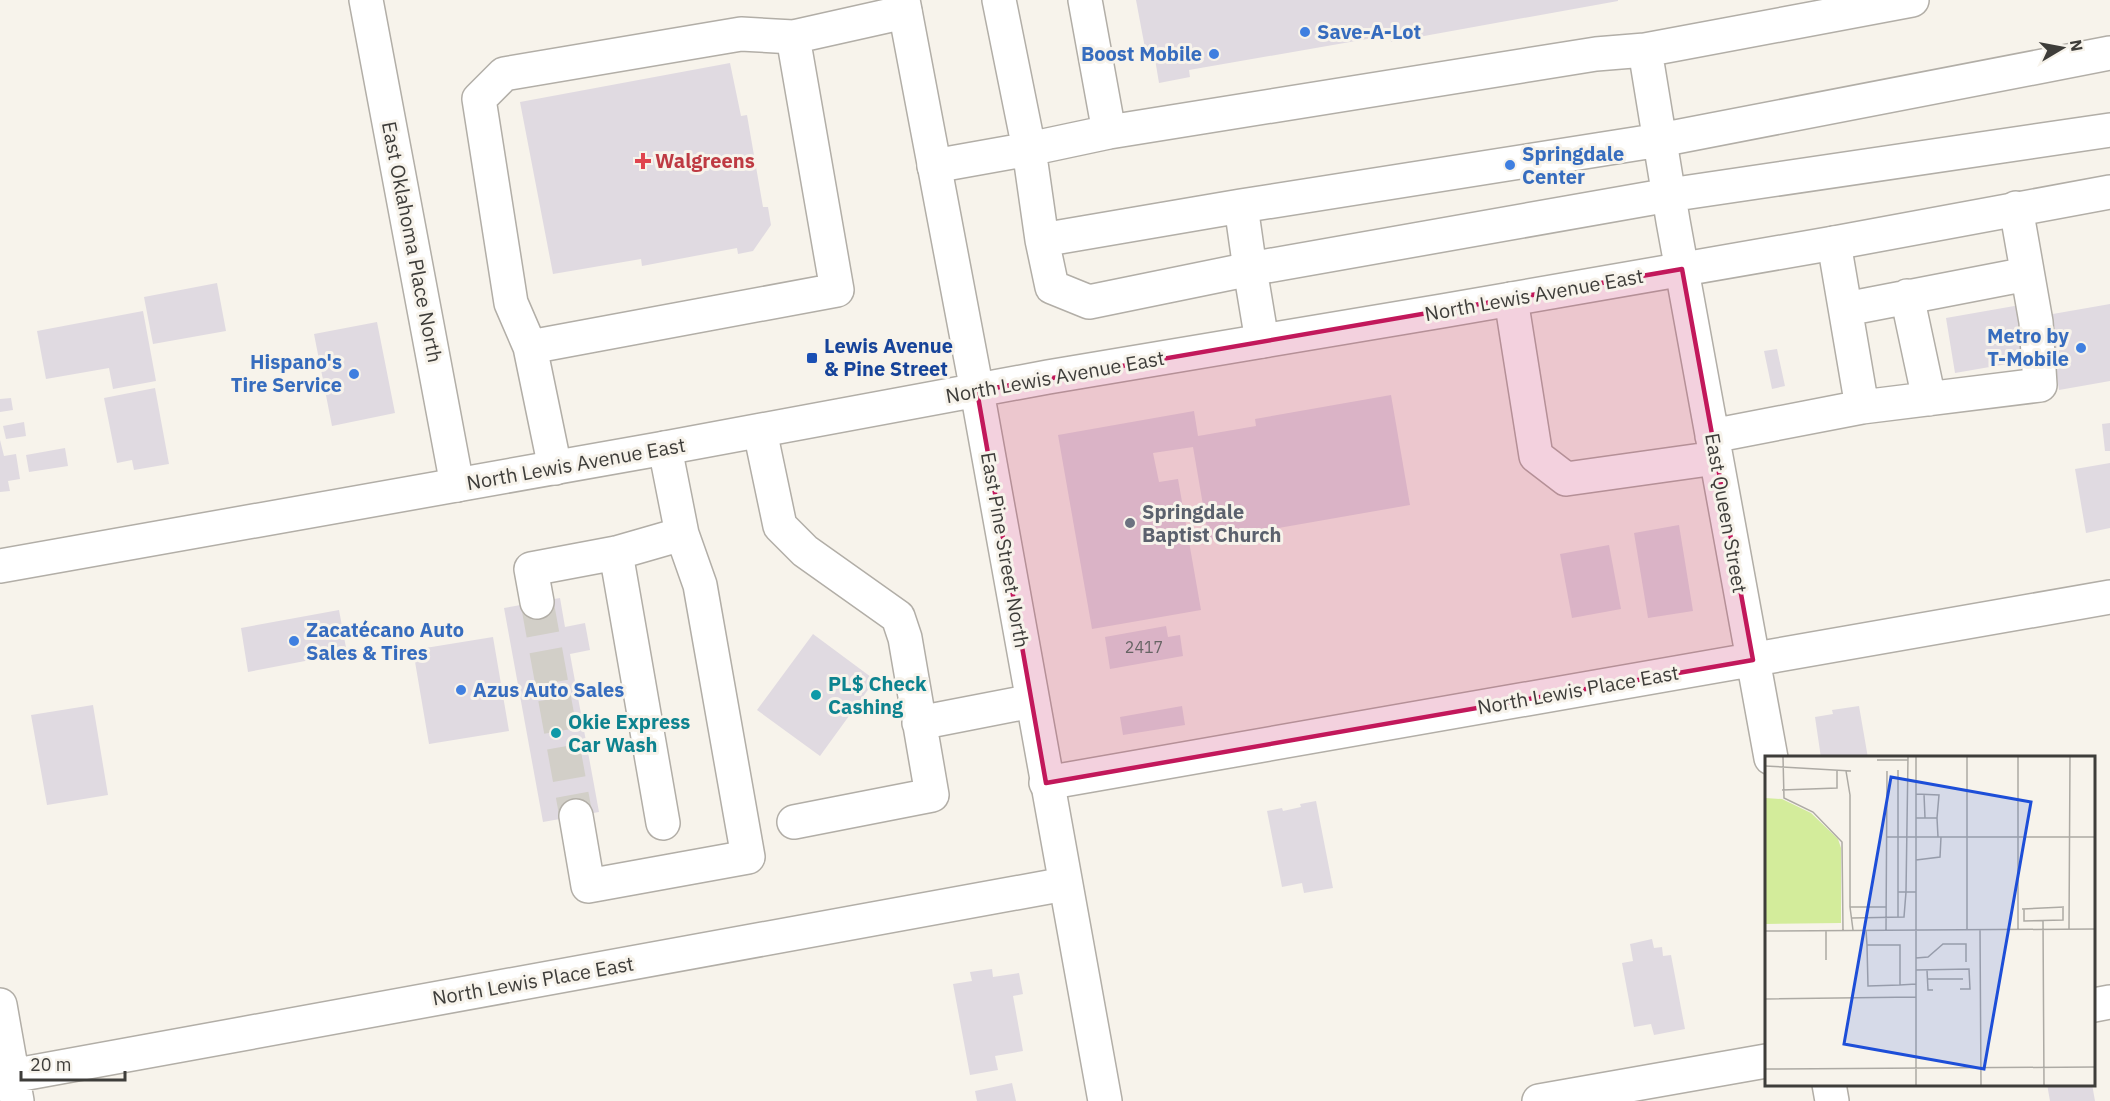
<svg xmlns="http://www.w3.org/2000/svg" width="2110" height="1101" viewBox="0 0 2110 1101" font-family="'IBM Plex Sans',sans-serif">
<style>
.building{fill:#e0dae1}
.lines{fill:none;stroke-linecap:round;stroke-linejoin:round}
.minor-tunnel{stroke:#d2cfc8;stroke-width:33;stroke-dasharray:33 16;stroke-linecap:butt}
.minor-casing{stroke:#b2aea7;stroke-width:36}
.major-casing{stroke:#b2aea7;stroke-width:36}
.minor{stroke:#fff;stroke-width:33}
.major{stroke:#fff;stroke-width:33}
.marked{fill:#c2185b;fill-opacity:0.2;stroke:#c2185b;stroke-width:4.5;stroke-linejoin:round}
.shop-dot{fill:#3f7fe0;stroke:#f7f3eb;stroke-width:2}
.health-dot{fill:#e0444e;stroke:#f7f3eb;stroke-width:2}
.transit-dot{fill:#1a4fb4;stroke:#f7f3eb;stroke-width:2}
.worship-dot{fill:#6b7280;stroke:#f7f3eb;stroke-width:2}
.culture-dot{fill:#0f9aa8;stroke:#f7f3eb;stroke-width:2}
.labels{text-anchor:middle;stroke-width:6;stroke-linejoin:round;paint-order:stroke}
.number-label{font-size:16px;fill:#666464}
.shop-label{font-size:20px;font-weight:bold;fill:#366cbe;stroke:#f7f3eb;text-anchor:start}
.health-label{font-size:20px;font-weight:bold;fill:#be3a42;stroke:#f7f3eb;text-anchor:start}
.street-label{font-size:20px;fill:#3e3d3a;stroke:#f7f3eb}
.transit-label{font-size:20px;font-weight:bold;fill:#164399;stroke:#f7f3eb;text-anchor:start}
.worship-label{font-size:20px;font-weight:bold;fill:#5b616d;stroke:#f7f3eb;text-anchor:start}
.culture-label{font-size:20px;font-weight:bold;fill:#0d838f;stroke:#f7f3eb;text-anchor:start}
.inset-road{fill:none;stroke:#adaaa4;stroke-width:1.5}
.view{fill:#1d4ed8;fill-opacity:0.15;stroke:#1d4ed8;stroke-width:3}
.inset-edge{fill:none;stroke:#3e3d3a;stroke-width:3}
</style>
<rect width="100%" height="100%" fill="#f7f3eb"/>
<path class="building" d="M 1136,0 L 1618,0 L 1618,1 L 1391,42 L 1390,35 L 1189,70 L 1190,77 L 1159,83 L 1153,47 L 1145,48 Z
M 730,63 L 741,116 L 747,115 L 763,207 L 768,207 L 771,225 L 753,251 L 738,254 L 737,248 L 642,266 L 641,259 L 553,274 L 520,102 Z
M 217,283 L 226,331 L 153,344 L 144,297 Z
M 2110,304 L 2110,381 L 2059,390 L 2047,315 Z
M 2020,305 L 2030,360 L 1955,373 L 1946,318 Z
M 143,311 L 156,381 L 113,389 L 109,368 L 46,379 L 37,331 Z
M 377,322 L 395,413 L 332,426 L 314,334 Z
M 1777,349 L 1785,386 L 1772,389 L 1764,351 Z
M 155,388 L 169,464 L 134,470 L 132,460 L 117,463 L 104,398 Z
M 1391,395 L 1410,505 L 1209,540 L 1193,447 L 1153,453 L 1159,482 L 1178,479 L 1201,610 L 1092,629 L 1058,435 L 1194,411 L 1198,436 L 1256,426 L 1255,419 Z
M 11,398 L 13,410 L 0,412 L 0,399 Z
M 24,422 L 26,436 L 6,439 L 3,426 Z
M 2110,423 L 2110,451 L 2105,451 L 2102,424 Z
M 0,440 L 4,456 L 16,454 L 20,479 L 8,481 L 10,491 L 0,492 Z
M 65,448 L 68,466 L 29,472 L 26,455 Z
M 2110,463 L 2110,528 L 2086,533 L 2075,469 Z
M 1679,525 L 1693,611 L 1648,618 L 1634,533 Z
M 1609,545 L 1621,609 L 1572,618 L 1560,554 Z
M 560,598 L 565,627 L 585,623 L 590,650 L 570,654 L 599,812 L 543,822 L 504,608 Z
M 339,610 L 347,653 L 248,672 L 241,628 Z
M 1166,626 L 1168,637 L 1180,635 L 1183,656 L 1110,669 L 1105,637 Z
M 813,634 L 875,680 L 820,756 L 757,710 Z
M 493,637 L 509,731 L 429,744 L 413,650 Z
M 93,705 L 108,795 L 47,805 L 31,715 Z
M 1182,706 L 1185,725 L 1123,735 L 1120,717 Z
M 1859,706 L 1868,758 L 1821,758 L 1815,717 L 1833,714 L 1832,710 Z
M 1316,801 L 1333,888 L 1304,893 L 1302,883 L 1282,887 L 1267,811 L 1282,808 L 1283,811 L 1301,807 L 1300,804 Z
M 1652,939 L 1654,948 L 1662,947 L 1663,956 L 1671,955 L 1685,1029 L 1654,1035 L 1651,1024 L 1634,1027 L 1622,963 L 1633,961 L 1630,944 Z
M 992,969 L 993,977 L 1019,973 L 1023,994 L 1013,996 L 1023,1051 L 995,1056 L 998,1070 L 970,1075 L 953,984 L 972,981 L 970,972 Z
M 1012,1083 L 1016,1101 L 977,1101 L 975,1091 Z
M 2047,1084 L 2092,1084 L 2095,1101 L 2050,1101 Z"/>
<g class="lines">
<path class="minor-tunnel" d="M 537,602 L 576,816"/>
<g class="minor-casing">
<path id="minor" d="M 366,0 L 457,485
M 999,0 L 1029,149 L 1042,240 L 1052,287 L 1089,302 L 1250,269 L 1262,341
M 1085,0 L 1109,132
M 1645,50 L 1673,221 L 1771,758
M 934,166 L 1029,149 L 1109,132 L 1596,54 L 1645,50 L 1912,0
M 1241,206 L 1250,269 L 1669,195 L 2110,130
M 1042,240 L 1241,206 L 1660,140 L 2110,53
M 1834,243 L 1862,407 L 2040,385 L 2036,322 L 2016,208
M 1907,296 L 1929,399
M 1511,299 L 1536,456 L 1566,479 L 1716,458
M 1846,309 L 2027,274
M 530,347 L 511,303 L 479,99 L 504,74 L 741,34 L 793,37
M 760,431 L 780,526 L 805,551 L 898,617 L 905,638 L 932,795 L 794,822
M 1712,436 L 1862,407
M 555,468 L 530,347 L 837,290 L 793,37 L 905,12
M 616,553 L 663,823
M 537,602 L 531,569 L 616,553 L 682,534
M 919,723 L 1032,701
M 1046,783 L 2110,597
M 576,816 L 588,886 L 748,857 L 700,585 L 682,534 L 665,448
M 0,1005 L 17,1101
M 2094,1005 L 2110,1002
M 0,1078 L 1065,884
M 1829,1084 L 1832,1101
M 1539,1101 L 1766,1061"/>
</g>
<g class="major-casing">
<path id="major" d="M 903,0 L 977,391 L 1105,1101
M 0,566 L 665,448 L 1048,377 L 1442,311 L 1834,243 L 2110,192"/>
</g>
<use href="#minor" class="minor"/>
<use href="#major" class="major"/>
</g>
<path class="marked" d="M 1682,269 L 1753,660 L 1046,783 L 977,391 Z"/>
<g class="shop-dot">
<circle cx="1305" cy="32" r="6"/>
<circle cx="1214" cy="54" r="6"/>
<circle cx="1510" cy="165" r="6"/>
<circle cx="2081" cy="348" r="6"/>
<circle cx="354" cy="374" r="6"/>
<circle cx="294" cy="641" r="6"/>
<circle cx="461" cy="690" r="6"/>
</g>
<path class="health-dot" d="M640 152h6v6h6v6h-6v6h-6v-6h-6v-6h6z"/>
<rect class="transit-dot" x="806" y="352" width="12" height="12" rx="3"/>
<circle class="worship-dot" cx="1130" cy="523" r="6"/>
<g class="culture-dot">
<circle cx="816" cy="695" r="6"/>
<circle cx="556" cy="733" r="6"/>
</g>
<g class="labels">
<g class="number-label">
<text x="1144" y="653">2417</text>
</g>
<g class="shop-label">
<text x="1317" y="39">Save-A-Lot</text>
<text x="1202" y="61" text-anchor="end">Boost Mobile</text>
<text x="1522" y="161">Springdale<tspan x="1522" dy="23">Center</tspan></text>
<text x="2069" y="343" text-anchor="end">Metro by<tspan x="2069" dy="23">T-Mobile</tspan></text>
<text x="342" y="369" text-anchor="end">Hispano's<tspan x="342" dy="23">Tire Service</tspan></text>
<text x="306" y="637">Zacatécano Auto<tspan x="306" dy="23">Sales &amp; Tires</tspan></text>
<text x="473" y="697">Azus Auto Sales</text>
</g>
<g class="health-label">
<text x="655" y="168">Walgreens</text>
</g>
<g class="street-label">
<text transform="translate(412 242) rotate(79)" y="7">East Oklahoma Place North</text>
<text transform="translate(1534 295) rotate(-10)" y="7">North Lewis Avenue East</text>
<text transform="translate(1055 377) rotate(-10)" y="7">North Lewis Avenue East</text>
<text transform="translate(576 464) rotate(-10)" y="7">North Lewis Avenue East</text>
<text transform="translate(1726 513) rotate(80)" y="7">East Queen Street</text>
<text transform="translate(1005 550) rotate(80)" y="7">East Pine Street North</text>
<text transform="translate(1578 690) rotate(-10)" y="7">North Lewis Place East</text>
<text transform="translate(533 981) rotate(-10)" y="7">North Lewis Place East</text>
</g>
<g class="transit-label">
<text x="824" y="353">Lewis Avenue<tspan x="824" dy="23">&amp; Pine Street</tspan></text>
</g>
<g class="worship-label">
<text x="1142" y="519">Springdale<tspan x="1142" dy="23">Baptist Church</tspan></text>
</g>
<g class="culture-label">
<text x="828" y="691">PL$ Check<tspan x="828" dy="23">Cashing</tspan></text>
<text x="568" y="729">Okie Express<tspan x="568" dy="23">Car Wash</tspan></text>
</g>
</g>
<g transform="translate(1765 756)">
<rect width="330" height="330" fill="#f7f3eb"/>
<path d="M 0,42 L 17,43 L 46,57 L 73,83 L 76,92 L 76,167 L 0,168 Z" fill="#d3ec9b"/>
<path class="inset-road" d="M 18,1 L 19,42 L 48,56 L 77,86 L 78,174M 151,1 L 151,329M 112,4 L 143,4M 0,10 L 86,15M 81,15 L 85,39 L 85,151M 17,34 L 72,32 L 72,14M 151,38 L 174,39 L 172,62 L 151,62M 159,38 L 160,62M 172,62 L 173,81M 122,81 L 330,81M 151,104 L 175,101 L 176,81M 133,136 L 141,136 L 143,1M 257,153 L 299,151M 259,153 L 259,165 L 298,164 L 298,151M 87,162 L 139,161 L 141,136 L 151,136M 133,162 L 133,14M 278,165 L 279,329M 202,173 L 202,1M 215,173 L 216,329M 253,173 L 253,1M 304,173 L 305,1M 61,174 L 61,204M 88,174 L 85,151 L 121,151M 101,174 L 102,189 L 135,189 L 135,229 L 151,228M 121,174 L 122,15M 0,175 L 330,173M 102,189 L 103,230 L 135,229M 151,202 L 163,201 L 178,188 L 201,188 L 201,206M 151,214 L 204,213 L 205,233 L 195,233M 162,214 L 163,234 L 168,234M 163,223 L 198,223M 0,243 L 151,241M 0,313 L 330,311"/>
<path class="view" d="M 126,21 L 266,46 L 219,313 L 79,288 Z"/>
<rect width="330" height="330" class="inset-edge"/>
</g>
<g transform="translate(2062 48) rotate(80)" stroke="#f7f3eb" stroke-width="4.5" paint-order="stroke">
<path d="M0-4.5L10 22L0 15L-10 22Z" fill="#3e3d3a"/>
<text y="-9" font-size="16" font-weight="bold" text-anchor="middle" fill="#3e3d3a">N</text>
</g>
<path d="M21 1071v9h104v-9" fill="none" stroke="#3e3d3a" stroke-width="3"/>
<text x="30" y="1071" font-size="18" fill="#3e3d3a" stroke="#f7f3eb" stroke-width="4.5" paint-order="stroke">20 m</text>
</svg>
